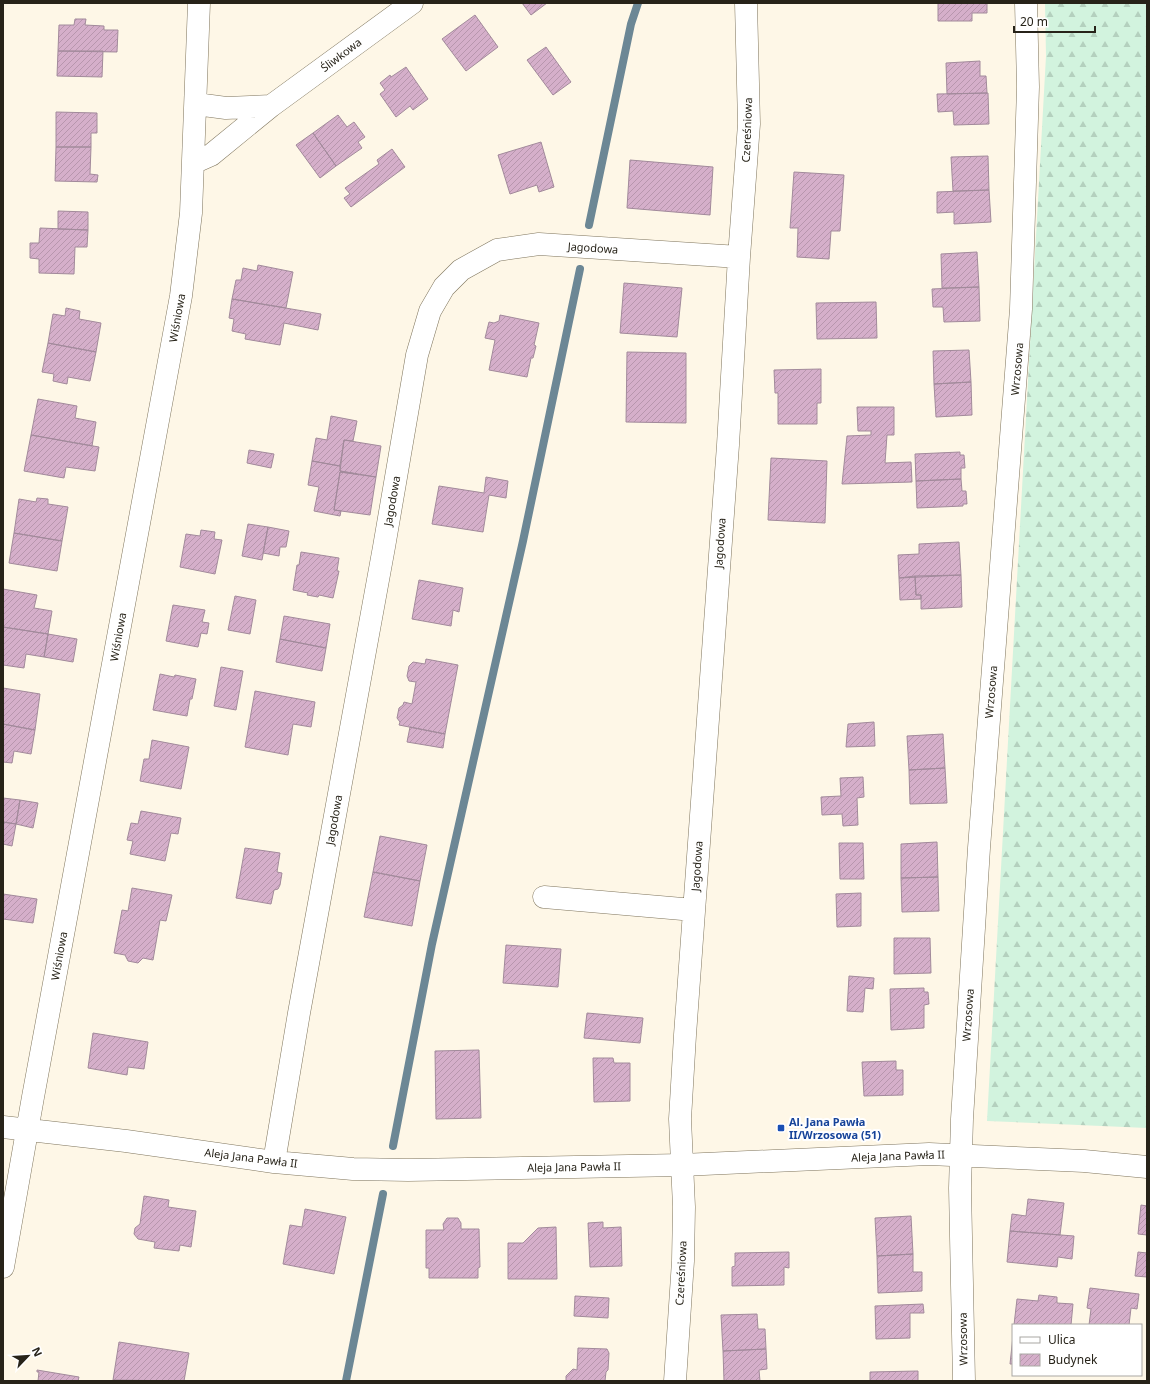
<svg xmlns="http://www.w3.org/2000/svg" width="1150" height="1384" viewBox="0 0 1150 1384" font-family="'Noto Sans',sans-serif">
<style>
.forest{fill:url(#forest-firs)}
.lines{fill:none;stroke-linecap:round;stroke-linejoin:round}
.stream{stroke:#6c8795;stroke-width:8}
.building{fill:url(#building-hatch);stroke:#a28a9b}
.minor-casing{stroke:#7f755d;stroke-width:23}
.minor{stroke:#fff;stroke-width:22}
.transit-dot{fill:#1a4fb4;stroke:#fff;stroke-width:1.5}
.labels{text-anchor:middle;stroke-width:4;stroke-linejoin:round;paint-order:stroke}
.street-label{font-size:11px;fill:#272319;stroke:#fff}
.transit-label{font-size:11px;font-weight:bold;fill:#164399;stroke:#fff;text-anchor:start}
</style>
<defs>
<pattern id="forest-firs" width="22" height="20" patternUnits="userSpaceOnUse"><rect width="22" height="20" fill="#d2f3de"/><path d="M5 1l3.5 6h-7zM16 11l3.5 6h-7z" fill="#b4d0be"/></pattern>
<pattern id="building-hatch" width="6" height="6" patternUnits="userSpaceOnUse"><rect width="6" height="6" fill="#d5afca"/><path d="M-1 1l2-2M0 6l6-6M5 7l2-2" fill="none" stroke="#b796ad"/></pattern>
</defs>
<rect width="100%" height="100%" fill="#fef7e7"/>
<path class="forest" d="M 1045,3 L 1147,3 L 1147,1128 L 987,1121 L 1046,56 Z"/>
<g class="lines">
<path class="stream" d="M 589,225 L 631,24 L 638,3
M 393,1146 L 432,944 L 523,541 L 580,269
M 346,1381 L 383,1194"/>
</g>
<path class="building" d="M 522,3 L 547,3 L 531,15 Z
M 938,3 L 987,3 L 987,13 L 972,13 L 972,21 L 938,21 Z
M 475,15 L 498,47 L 466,71 L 442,39 Z
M 75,19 L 86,19 L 85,25 L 104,26 L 104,30 L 118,30 L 117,52 L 58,51 L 59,25 L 74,25 Z
M 546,47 L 571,82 L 553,95 L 527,60 Z
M 58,51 L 103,51 L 102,77 L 57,76 Z
M 980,61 L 980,76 L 986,76 L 987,93 L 947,94 L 946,63 Z
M 406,67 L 428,99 L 413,110 L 410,106 L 396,117 L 380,94 L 385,90 L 380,83 L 390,75 L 391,77 Z
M 988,93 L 989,124 L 954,125 L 953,111 L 938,112 L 937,94 Z
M 56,112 L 97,113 L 97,133 L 91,133 L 91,147 L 56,147 Z
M 338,115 L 347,127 L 354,122 L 365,137 L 358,142 L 362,148 L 336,166 L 313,133 Z
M 313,133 L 336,166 L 320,178 L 296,145 Z
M 541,142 L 554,187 L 539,192 L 537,185 L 510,194 L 498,155 Z
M 56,147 L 91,147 L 90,174 L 98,175 L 97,182 L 55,181 Z
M 392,149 L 405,167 L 351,207 L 344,198 L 350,194 L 345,188 L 379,164 L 377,160 Z
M 988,156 L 989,190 L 953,191 L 951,157 Z
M 630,160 L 713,167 L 710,215 L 627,208 Z
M 794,172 L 844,175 L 840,231 L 831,231 L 829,259 L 797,257 L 798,228 L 790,228 Z
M 989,190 L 991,222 L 954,224 L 954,212 L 937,213 L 937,192 Z
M 58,211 L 88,212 L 88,230 L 58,229 Z
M 40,228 L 88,230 L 87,247 L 75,247 L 74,274 L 39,273 L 39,259 L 30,258 L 30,243 L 39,243 Z
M 977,252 L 979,287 L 942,288 L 941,254 Z
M 258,265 L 293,272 L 286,308 L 232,299 L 236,280 L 241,280 L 243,268 L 257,271 Z
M 624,283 L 682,288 L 677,337 L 620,333 Z
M 979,287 L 980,321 L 944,322 L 943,307 L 933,307 L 932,289 Z
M 232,299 L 321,314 L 318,330 L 284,323 L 280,345 L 245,339 L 246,334 L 232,331 L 234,319 L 229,318 Z
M 876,302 L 877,338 L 817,339 L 816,303 Z
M 66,308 L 80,311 L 79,319 L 101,323 L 96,352 L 48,343 L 53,314 L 65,316 Z
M 500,315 L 539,323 L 534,345 L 536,346 L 533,358 L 531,358 L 527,377 L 489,370 L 495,340 L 485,338 L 489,322 L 494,323 L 499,321 Z
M 48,343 L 96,352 L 90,381 L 68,377 L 67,384 L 53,381 L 54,374 L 42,372 Z
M 969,350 L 971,382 L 934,384 L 933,351 Z
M 627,352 L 686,353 L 686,423 L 626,422 Z
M 821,369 L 821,403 L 817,403 L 817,424 L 778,424 L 778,393 L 775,393 L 774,370 Z
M 971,382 L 972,415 L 936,417 L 934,384 Z
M 38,399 L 77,406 L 75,418 L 96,422 L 92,446 L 31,435 Z
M 857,407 L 894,407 L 894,435 L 887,435 L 885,463 L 911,462 L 912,482 L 842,484 L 847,436 L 871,435 L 871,431 L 858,431 Z
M 331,416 L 357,421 L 353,441 L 344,440 L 340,466 L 312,461 L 316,438 L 327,440 Z
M 31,435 L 99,447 L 95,471 L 66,467 L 64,478 L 24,471 Z
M 344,440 L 381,446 L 376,477 L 340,471 Z
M 249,450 L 274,454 L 271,468 L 247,463 Z
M 960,452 L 960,455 L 964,455 L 965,468 L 961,468 L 961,479 L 916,481 L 915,454 Z
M 771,458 L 827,461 L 825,523 L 768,520 Z
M 312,461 L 340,466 L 340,471 L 357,474 L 340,472 L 334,510 L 341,511 L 340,516 L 314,511 L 319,487 L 308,485 Z
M 340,472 L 376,477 L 370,515 L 334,510 Z
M 486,477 L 508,481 L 506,498 L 489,495 L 483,532 L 432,524 L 439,486 L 484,493 Z
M 961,479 L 962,491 L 966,491 L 967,504 L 963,504 L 963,506 L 917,508 L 916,481 Z
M 37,498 L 48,499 L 48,504 L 68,507 L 62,541 L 14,533 L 19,499 L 36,502 Z
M 248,524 L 268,527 L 262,560 L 242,556 Z
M 268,527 L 289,531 L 286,547 L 280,547 L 279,556 L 263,553 Z
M 201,530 L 215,532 L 214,539 L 222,540 L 215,574 L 180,567 L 186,534 L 200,536 Z
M 14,533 L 62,541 L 57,571 L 9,563 Z
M 959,542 L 961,575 L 899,578 L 898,555 L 919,554 L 919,544 Z
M 301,552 L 339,558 L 337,571 L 339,571 L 333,598 L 319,595 L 318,597 L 307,595 L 308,593 L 293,590 L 297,565 L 299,565 Z
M 961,575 L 962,607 L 921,609 L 921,595 L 916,595 L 915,576 Z
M 915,576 L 916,595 L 921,595 L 921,599 L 900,600 L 899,578 Z
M 419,580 L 463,588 L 459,612 L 453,610 L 451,626 L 412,619 Z
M 3,589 L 37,595 L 34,608 L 52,611 L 48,634 L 3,627 Z
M 235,596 L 256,600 L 250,634 L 228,630 Z
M 173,605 L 205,610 L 202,622 L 209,623 L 207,634 L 201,633 L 198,647 L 166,641 Z
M 284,616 L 330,624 L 326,648 L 280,639 Z
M 3,627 L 48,634 L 44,657 L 26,654 L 24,668 L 3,665 Z
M 48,634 L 77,639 L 73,662 L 44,657 Z
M 280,639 L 326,648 L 322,671 L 276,662 Z
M 426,659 L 458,665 L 445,734 L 399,725 L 400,722 L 397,718 L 399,708 L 403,705 L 404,702 L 412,704 L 416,682 L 409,681 L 407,676 L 409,666 L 413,662 L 425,664 Z
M 221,667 L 243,671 L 236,710 L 214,706 Z
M 160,674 L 174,677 L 175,675 L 196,679 L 192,699 L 190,699 L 187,716 L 153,710 Z
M 3,688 L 40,694 L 35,730 L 3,724 Z
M 255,691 L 315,702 L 311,727 L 293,724 L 288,755 L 245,747 Z
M 874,722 L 875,746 L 846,747 L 848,724 Z
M 3,724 L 35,730 L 31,754 L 14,751 L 12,763 L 3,762 Z
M 410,727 L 445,734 L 443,748 L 407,742 Z
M 943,734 L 945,768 L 909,770 L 907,736 Z
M 152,740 L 189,747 L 181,789 L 140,781 L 144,759 L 149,759 Z
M 945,768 L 947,803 L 910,804 L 909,770 Z
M 863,777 L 864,797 L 857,798 L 858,825 L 843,826 L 842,814 L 822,815 L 821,797 L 841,796 L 840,778 Z
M 3,798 L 20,800 L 16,824 L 3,822 Z
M 20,800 L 38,803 L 33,828 L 16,824 Z
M 141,811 L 181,818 L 178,834 L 171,833 L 165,861 L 130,854 L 133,841 L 127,840 L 131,823 L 138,824 Z
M 3,822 L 16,824 L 12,846 L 3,844 Z
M 380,836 L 427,845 L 420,881 L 373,872 Z
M 937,842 L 938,877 L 901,878 L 901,844 Z
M 839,843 L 863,843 L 864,879 L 840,879 Z
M 245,848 L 280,853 L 277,872 L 282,873 L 280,885 L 278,889 L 274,890 L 271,904 L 236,898 Z
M 373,872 L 420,881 L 412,926 L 364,917 Z
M 938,877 L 939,911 L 902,912 L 901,878 Z
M 132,888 L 172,895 L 166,921 L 160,920 L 153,960 L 143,958 L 138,963 L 128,961 L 125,955 L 114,953 L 122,910 L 128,911 Z
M 861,893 L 861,926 L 837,927 L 836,894 Z
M 3,894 L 37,899 L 33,923 L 3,919 Z
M 894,938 L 930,938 L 931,973 L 894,974 Z
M 506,945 L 561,949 L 558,987 L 503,983 Z
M 849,976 L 874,978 L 873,989 L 865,988 L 863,1012 L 847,1011 Z
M 924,988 L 924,992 L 928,992 L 929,1004 L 924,1005 L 924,1028 L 891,1030 L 890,989 Z
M 587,1013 L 643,1018 L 640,1043 L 584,1038 Z
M 93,1033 L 148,1042 L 144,1069 L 128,1067 L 127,1075 L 88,1068 Z
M 479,1050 L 481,1118 L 436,1119 L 435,1051 Z
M 593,1058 L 613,1058 L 614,1063 L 630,1063 L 630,1101 L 594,1102 Z
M 896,1061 L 896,1070 L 903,1070 L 903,1095 L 864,1096 L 862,1062 Z
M 144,1196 L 169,1200 L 168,1207 L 196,1211 L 191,1247 L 180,1245 L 179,1251 L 154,1248 L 155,1242 L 138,1239 L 134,1234 L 135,1228 L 140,1224 Z
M 1028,1199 L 1064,1203 L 1060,1235 L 1010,1231 L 1012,1214 L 1026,1216 Z
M 1141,1205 L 1147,1206 L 1147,1235 L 1138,1234 Z
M 305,1209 L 346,1217 L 334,1274 L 283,1264 L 290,1225 L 302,1227 Z
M 911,1216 L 913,1254 L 877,1256 L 875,1218 Z
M 447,1218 L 458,1218 L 461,1223 L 461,1229 L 479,1229 L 480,1267 L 478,1268 L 478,1278 L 429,1278 L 429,1268 L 426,1268 L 426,1230 L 444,1230 L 443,1224 Z
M 603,1222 L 603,1228 L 621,1227 L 622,1266 L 590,1267 L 588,1223 Z
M 556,1227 L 557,1279 L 508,1279 L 508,1243 L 523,1243 L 538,1228 Z
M 1010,1231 L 1074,1236 L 1072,1259 L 1058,1257 L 1057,1267 L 1007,1262 Z
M 789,1252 L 789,1268 L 784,1267 L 784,1285 L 732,1286 L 732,1267 L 735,1266 L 735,1253 Z
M 1138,1252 L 1147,1253 L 1147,1277 L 1135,1276 Z
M 913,1254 L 913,1272 L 922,1272 L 922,1291 L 878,1293 L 877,1256 Z
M 1090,1288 L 1139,1294 L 1137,1309 L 1131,1308 L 1129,1325 L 1089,1325 L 1091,1309 L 1087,1308 Z
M 1039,1295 L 1057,1297 L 1057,1303 L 1073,1304 L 1071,1325 L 1014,1325 L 1017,1299 L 1038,1301 Z
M 575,1296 L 609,1298 L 608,1318 L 574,1316 Z
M 923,1304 L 924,1313 L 910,1313 L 910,1338 L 876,1339 L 875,1306 Z
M 757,1314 L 758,1329 L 765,1329 L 766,1349 L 723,1351 L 721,1315 Z
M 1013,1336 L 1013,1364 L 1010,1364 Z
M 119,1342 L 189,1353 L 184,1381 L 113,1380 Z
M 578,1348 L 607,1349 L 609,1353 L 608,1370 L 606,1372 L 605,1381 L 566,1381 L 566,1376 L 573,1369 L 577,1370 Z
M 766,1349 L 767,1369 L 759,1370 L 760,1381 L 724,1381 L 723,1351 Z
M 37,1370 L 79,1377 L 78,1381 L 38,1381 L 39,1372 L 37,1372 Z
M 918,1371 L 918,1381 L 870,1381 L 870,1372 Z"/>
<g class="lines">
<g class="minor-casing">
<path id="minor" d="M 271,106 L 412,3
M 193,163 L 211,155 L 271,106 L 226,108 L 196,104
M 544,897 L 694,910
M 3,1127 L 126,1141 L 274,1162 L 353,1169 L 408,1170 L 682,1165 L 929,1154 L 1084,1161 L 1147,1167
M 274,1162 L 299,1013 L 384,547 L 417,355 L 430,311 L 444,287 L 461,270 L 497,250 L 539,244 L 739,257
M 3,1267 L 33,1097 L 181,296 L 191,213 L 199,3
M 675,1381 L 683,1261 L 684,1207 L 680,1119 L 685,1035 L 728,445 L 739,257 L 749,124 L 746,3
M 964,1381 L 960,1188 L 962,1119 L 979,848 L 1021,309 L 1028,87 L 1026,3"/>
</g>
<use href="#minor" class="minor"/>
</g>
<rect class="transit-dot" x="777" y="1124" width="8" height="8" rx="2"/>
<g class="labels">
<g class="street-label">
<text transform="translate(341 55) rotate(-37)" y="4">Śliwkowa</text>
<text transform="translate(747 130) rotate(-88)" y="4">Czereśniowa</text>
<text transform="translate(593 248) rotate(4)" y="4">Jagodowa</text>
<text transform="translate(177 318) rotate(-80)" y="4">Wiśniowa</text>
<text transform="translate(1017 369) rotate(-85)" y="4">Wrzosowa</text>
<text transform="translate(392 501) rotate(-80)" y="4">Jagodowa</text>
<text transform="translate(720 543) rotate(-86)" y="4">Jagodowa</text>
<text transform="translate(118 637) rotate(-80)" y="4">Wiśniowa</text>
<text transform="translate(991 692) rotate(-85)" y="4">Wrzosowa</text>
<text transform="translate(334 820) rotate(-80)" y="4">Jagodowa</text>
<text transform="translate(697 866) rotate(-86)" y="4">Jagodowa</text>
<text transform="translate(59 956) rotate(-80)" y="4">Wiśniowa</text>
<text transform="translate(968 1015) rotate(-86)" y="4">Wrzosowa</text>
<text transform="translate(898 1156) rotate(-2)" y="4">Aleja Jana Pawła II</text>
<text transform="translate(251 1158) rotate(7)" y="4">Aleja Jana Pawła II</text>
<text transform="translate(574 1167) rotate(-1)" y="4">Aleja Jana Pawła II</text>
<text transform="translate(681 1273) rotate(-87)" y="4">Czereśniowa</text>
<text transform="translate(963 1339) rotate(-91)" y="4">Wrzosowa</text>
</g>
<g class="transit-label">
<text x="789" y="1126">Al. Jana Pawła<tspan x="789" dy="13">II/Wrzosowa (51)</tspan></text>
</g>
</g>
<rect width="1150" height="1384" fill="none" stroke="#272319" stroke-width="8"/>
<rect x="1012" y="1324" width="130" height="52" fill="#ffffff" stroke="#a9a7a3"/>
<rect x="1020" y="1337" width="20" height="6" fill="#ffffff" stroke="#a9a7a3"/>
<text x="1048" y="1344" font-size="12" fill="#272319">Ulica</text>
<rect x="1020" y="1354" width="20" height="12" fill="url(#building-hatch)" stroke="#a9a7a3"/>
<text x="1048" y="1364" font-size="12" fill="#272319">Budynek</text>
<g transform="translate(28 1356) rotate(65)" stroke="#ffffff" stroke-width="3" paint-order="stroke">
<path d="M0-3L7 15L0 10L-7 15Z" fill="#272319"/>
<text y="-6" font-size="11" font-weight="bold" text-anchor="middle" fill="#272319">N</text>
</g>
<path d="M1014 26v6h81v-6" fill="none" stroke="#272319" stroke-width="2"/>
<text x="1020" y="26" font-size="12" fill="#272319" stroke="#ffffff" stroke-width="3" paint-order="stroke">20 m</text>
</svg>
